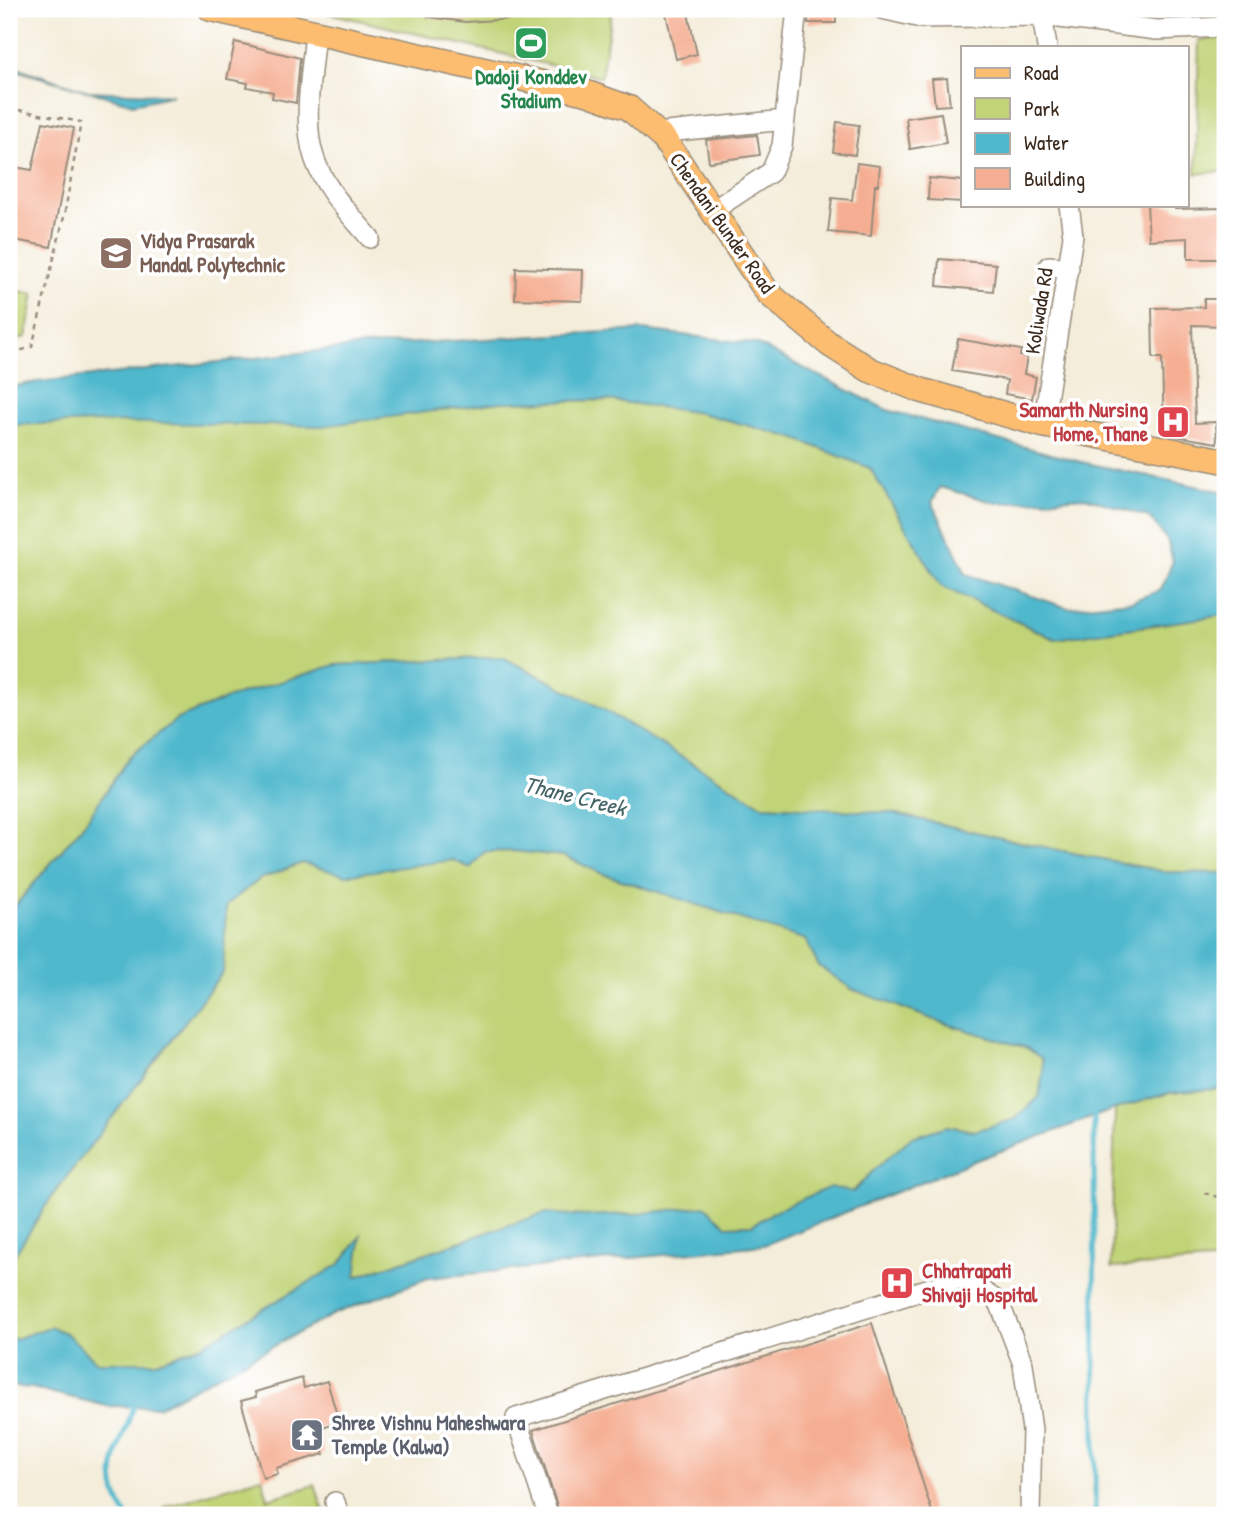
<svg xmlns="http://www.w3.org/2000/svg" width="1234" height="1524" viewBox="0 0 1234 1524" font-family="'Patrick Hand',sans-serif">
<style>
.green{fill:#c0d376;stroke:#7e7e4a;stroke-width:2}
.water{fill:#4fb8cd;stroke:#457176;stroke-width:2;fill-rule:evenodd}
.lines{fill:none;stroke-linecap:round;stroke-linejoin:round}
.stream{stroke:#4fb8cd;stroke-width:5}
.building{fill:#f5ae92}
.minor-casing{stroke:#988c7c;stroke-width:22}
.major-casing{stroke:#988c7c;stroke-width:27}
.path{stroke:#988c7c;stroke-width:2.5;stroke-dasharray:5 5;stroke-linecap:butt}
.minor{stroke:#fff;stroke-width:19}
.major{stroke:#fcbd6f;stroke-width:24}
.labels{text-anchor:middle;stroke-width:7;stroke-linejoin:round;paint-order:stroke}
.leisure-label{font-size:21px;font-weight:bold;fill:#27864d;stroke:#fff}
.street-label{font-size:21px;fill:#3b2a1e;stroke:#fff}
.education-label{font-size:21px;font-weight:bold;fill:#785e54;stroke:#fff;text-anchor:start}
.health-label{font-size:21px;font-weight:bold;fill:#be3a42;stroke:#fff;text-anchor:end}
.worship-label{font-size:21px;font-weight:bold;fill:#5b616d;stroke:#fff;text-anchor:start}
.water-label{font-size:23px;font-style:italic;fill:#436364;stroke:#fff}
</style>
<rect width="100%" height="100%" fill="#fff"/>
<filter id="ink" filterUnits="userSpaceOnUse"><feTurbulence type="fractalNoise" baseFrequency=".0143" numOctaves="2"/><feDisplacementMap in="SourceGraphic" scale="14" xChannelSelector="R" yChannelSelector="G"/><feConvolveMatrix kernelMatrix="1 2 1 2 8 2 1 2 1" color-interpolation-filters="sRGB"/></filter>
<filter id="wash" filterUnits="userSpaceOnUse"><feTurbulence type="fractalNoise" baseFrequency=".00686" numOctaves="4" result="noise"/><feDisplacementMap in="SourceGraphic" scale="28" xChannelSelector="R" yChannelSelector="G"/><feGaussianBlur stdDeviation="1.57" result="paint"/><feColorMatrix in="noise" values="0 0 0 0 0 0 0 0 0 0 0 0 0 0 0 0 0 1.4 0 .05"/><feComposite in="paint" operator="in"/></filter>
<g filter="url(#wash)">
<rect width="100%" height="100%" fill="#f4edda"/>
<path class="green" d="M 311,9 L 612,9 L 601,77 Z
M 1225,38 L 1225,171 L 1196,174 L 1199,40 Z
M 9,289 L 34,294 L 26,337 L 9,342 Z
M 607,400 L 701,413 L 794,438 L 870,468 L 941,586 L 1054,639 L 1225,615 L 1225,873 L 1166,872 L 1019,842 L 892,813 L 763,806 L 596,705 L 502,657 L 335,665 L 234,696 L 177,719 L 129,757 L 85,823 L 9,913 L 9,425 L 501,402 Z
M 511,851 L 564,856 L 603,874 L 807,940 L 818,965 L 852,989 L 940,1022 L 1027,1048 L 1042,1059 L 1043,1072 L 1039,1097 L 1015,1119 L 975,1131 L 947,1126 L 874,1170 L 852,1192 L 777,1210 L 752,1225 L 727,1226 L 635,1214 L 584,1216 L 545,1213 L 355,1277 L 360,1237 L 340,1264 L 319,1278 L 200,1346 L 157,1362 L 97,1362 L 66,1333 L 50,1327 L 9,1341 L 9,1264 L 12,1256 L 52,1196 L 223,972 L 226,905 L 260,879 L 302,863 L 345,874 L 453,860 L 470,868 L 484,852 Z
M 1225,1088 L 1225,1260 L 1111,1268 L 1115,1109 L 1169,1093 Z
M 262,1477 L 268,1499 L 315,1485 L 325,1515 L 160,1515 L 165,1507 Z"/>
<path class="water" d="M 9,65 L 87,91 L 173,95 L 133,104 L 9,68 Z
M 643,330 L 756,344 L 887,410 L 1081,462 L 1219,491 L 1225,497 L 1225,615 L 1055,639 L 941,586 L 870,468 L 794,438 L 701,413 L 607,400 L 501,402 L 322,426 L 100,422 L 9,425 L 9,387 L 37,382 L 363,346 ZM 940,487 L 996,503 L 1085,497 L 1149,517 L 1167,540 L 1173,561 L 1161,590 L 1132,601 L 1068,608 L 966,574 L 932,502 Z
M 502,657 L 596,705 L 763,806 L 892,813 L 1019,842 L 1166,872 L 1225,873 L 1225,1088 L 1169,1093 L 1115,1109 L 971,1162 L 764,1245 L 428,1278 L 334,1314 L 158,1407 L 107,1406 L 32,1388 L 9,1386 L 9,1341 L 50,1327 L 66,1333 L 97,1362 L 157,1362 L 200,1346 L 340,1264 L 361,1236 L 356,1277 L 545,1213 L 584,1216 L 635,1214 L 705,1206 L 727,1226 L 752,1225 L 777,1210 L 830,1187 L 853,1192 L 874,1170 L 912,1137 L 947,1126 L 975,1131 L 1015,1119 L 1039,1097 L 1043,1072 L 1042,1059 L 1027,1048 L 940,1022 L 852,989 L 818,965 L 806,940 L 603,874 L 564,856 L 511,851 L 484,852 L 470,868 L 453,860 L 345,875 L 302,863 L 260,879 L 226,905 L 223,972 L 52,1196 L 9,1264 L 9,913 L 85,823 L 129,757 L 177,719 L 234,696 L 335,665 Z"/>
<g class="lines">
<path class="stream" d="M 1094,1112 L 1095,1515
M 126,1515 C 99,1473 121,1448 133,1407 L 129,1404"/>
</g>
<g id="blocks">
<path class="building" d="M 429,9 L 510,9 L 511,19 L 465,22 L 428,17 Z
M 665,9 L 687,9 L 697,54 L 676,59 Z
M 809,9 L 836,9 L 836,23 L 808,23 Z
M 1184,9 L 1225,9 L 1225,15 L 1184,17 Z
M 235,42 L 300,58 L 296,103 L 272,98 L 273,92 L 247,87 L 248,83 L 227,79 Z
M 947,78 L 950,105 L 935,106 L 932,79 Z
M 941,113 L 946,143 L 910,149 L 906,118 Z
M 43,122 L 74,128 L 51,247 L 9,239 L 9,166 L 32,170 Z
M 837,122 L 859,125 L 855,155 L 833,152 Z
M 757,135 L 760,155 L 709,162 L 706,140 Z
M 857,163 L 880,166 L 878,185 L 875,185 L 871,236 L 828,232 L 832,198 L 852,200 Z
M 929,178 L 963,181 L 963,202 L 928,200 Z
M 1147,205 L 1175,205 L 1175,209 L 1225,208 L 1225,259 L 1188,259 L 1188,238 L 1149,240 Z
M 939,259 L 996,264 L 993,291 L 937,286 Z
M 516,268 L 583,270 L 582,301 L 515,299 Z
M 1204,299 L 1225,299 L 1225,326 L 1192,325 L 1195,423 L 1216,422 L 1217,443 L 1164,434 L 1162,358 L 1153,358 L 1152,308 L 1204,307 Z
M 958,339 L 1021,350 L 1020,356 L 1027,357 L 1024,374 L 1036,377 L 1032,399 L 1005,394 L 1007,380 L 952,371 Z
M 872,1323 L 933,1515 L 560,1515 L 533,1430 Z
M 302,1378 L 304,1388 L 327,1381 L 339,1422 L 316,1429 L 324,1454 L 276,1468 L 278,1474 L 263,1478 L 241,1401 L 256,1397 L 255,1392 Z"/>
</g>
</g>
<g filter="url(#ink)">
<use href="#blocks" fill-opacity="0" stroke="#988c7c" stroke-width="2"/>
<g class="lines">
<g class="minor-casing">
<path id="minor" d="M 882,9 L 921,18 L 1043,16 L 1157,30 L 1225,27
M 1041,9 L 1047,47
M 315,32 C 312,70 302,121 314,157 C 324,189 349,213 370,238
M 657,133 L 785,120
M 712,211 L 771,172 L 782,146 L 797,9
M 1049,266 L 1069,268
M 1043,425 L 1073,236 L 1069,205
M 335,1502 L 339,1515
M 548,1515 L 516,1418 L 962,1278 L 999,1302 L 1023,1364 L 1032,1430 L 1030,1515"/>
</g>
<g class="major-casing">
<path id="major" d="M 211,9 L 587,93 L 629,108 L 664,139 L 768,293 L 829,344 L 870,370 L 920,390 L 1043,425 L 1225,461"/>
</g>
<path class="path" d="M 9,108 L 81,122 L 64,217 L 32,347 L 9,354
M 1204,1193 L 1225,1199"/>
<use href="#minor" class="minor"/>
<use href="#major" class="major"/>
</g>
</g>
<defs>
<g id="stadium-square" transform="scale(1.75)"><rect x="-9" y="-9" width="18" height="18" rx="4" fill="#2e9e5b" stroke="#fff"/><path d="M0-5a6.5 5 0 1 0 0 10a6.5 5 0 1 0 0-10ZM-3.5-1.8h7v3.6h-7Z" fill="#fff"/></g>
<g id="university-square" transform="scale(1.75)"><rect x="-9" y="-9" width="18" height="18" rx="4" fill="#8d6e63" stroke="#fff"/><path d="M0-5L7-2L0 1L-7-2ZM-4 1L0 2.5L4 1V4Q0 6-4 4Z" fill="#fff"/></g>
<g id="hospital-square" transform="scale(1.75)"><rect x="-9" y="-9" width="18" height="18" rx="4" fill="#e0444e" stroke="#fff"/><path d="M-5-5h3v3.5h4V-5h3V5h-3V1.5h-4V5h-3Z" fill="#fff"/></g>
<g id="temple-square" transform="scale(1.75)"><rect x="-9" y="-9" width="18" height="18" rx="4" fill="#6b7280" stroke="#fff"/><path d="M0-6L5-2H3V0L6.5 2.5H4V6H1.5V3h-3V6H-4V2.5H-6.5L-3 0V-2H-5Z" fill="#fff"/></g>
</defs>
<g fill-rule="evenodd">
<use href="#stadium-square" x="531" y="43"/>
<use href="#university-square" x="116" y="253"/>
<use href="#hospital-square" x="1173" y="422"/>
<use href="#hospital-square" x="897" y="1283"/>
<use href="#temple-square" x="307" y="1435"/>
</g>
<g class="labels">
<g class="leisure-label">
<text x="531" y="84">Dadoji Konddev<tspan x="531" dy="24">Stadium</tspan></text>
</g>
<g class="street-label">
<text transform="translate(722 223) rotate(55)" y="7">Chendani Bunder Road</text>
<text transform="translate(1039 311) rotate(-81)" y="7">Koliwada Rd</text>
</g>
<g class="education-label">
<text x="140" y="248">Vidya Prasarak<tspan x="140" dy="24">Mandal Polytechnic</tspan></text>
</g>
<g class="health-label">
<text x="1148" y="417">Samarth Nursing<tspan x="1148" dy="24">Home, Thane</tspan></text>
<text x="922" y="1278" text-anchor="start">Chhatrapati<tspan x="922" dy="24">Shivaji Hospital</tspan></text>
</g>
<g class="worship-label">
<text x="332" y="1430">Shree Vishnu Maheshwara<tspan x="332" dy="24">Temple (Kalwa)</tspan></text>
</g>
<g class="water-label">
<text transform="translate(575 796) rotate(14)" y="8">Thane Creek</text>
</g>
</g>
<rect width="1234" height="1524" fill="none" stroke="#fff" stroke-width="35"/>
<rect x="961" y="46" width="228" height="161" fill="#ffffff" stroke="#b1aaa5" stroke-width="2"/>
<rect x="975" y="68" width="35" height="10" fill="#fcbd6f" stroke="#b1aaa5" stroke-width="2"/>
<text x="1024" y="80" font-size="21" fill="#3b2a1e">Road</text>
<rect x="975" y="98" width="35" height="21" fill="#c0d376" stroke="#b1aaa5" stroke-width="2"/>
<text x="1024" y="116" font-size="21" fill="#3b2a1e">Park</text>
<rect x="975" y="133" width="35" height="21" fill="#4fb8cd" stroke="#b1aaa5" stroke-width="2"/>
<text x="1024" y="150" font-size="21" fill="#3b2a1e">Water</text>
<rect x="975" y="168" width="35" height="21" fill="#f5ae92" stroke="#b1aaa5" stroke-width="2"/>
<text x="1024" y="186" font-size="21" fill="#3b2a1e">Building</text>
</svg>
